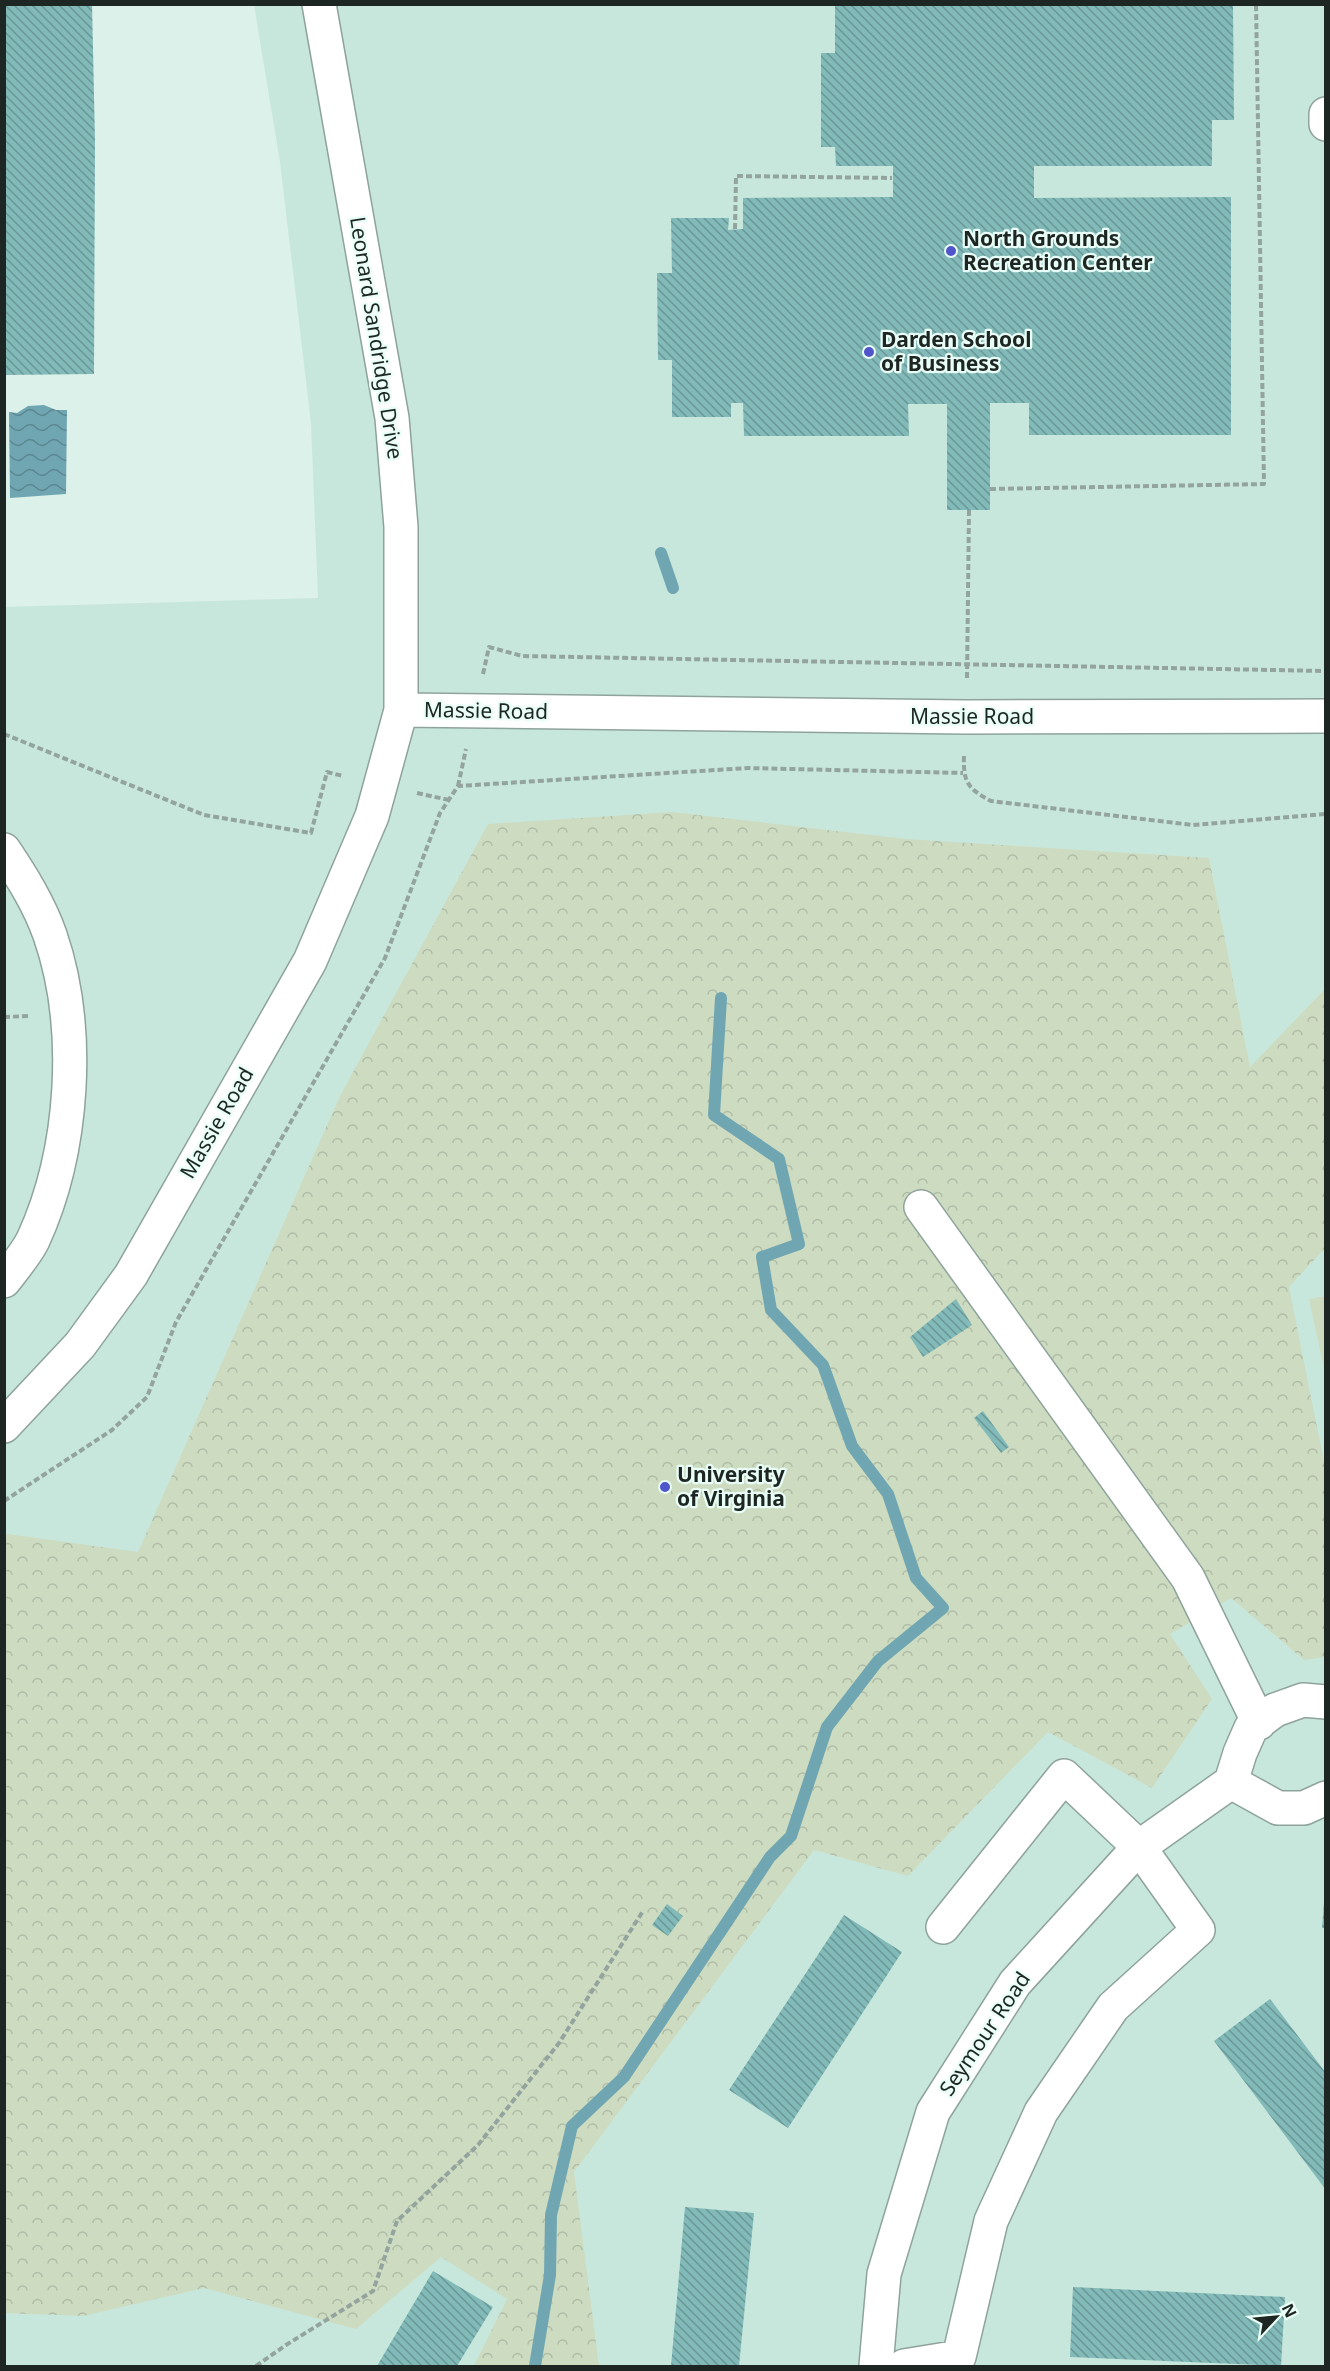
<svg xmlns="http://www.w3.org/2000/svg" width="1330" height="2371" viewBox="0 0 1330 2371" font-family="'Noto Sans',sans-serif">
<style>
.built{fill:#c8e7dc}
.grass{fill:#cddbc1}
.forest{fill:url(#forest-crowns)}
.water{fill:url(#water-waves)}
.lines{fill:none;stroke-linecap:round;stroke-linejoin:round}
.stream{stroke:#70a6b2;stroke-width:12}
.building{fill:url(#building-back-hatch)}
.minor-casing{stroke:#8ea39b;stroke-width:36}
.path{stroke:#93a49e;stroke-width:4;stroke-dasharray:6 3;stroke-linecap:butt}
.minor{stroke:#fff;stroke-width:33}
.poi-dot{fill:#5155cc;stroke:#e8fef6;stroke-width:2}
.labels{text-anchor:middle;stroke-width:4.5;stroke-linejoin:round;paint-order:stroke}
.poi-label{font-size:21px;font-weight:bold;fill:#1e2623;stroke:#e8fef6;text-anchor:start}
.street-label{font-size:21px;fill:#1e2623;stroke:#e8fef6}
</style>
<defs>
<pattern id="forest-crowns" width="20" height="18" patternUnits="userSpaceOnUse" patternTransform="scale(1.5)"><rect width="20" height="18" fill="#cddbc1"/><path d="M2 6a3 3 0 1 1 6 0M12 15a3 3 0 1 1 6 0" fill="none" stroke="#b0bca6"/></pattern>
<pattern id="water-waves" width="16" height="10" patternUnits="userSpaceOnUse" patternTransform="scale(1.5)"><rect width="16" height="10" fill="#70a6b2"/><path d="M0 5q4-4 8 0t8 0" fill="none" stroke="#5b8790"/></pattern>
<pattern id="building-back-hatch" width="6" height="6" patternUnits="userSpaceOnUse" patternTransform="scale(1.5)"><rect width="6" height="6" fill="#81bab8"/><path d="M-1 5l2 2M0 0l6 6M5-1l2 2" fill="none" stroke="#699795"/></pattern>
</defs>
<rect width="100%" height="100%" fill="#dbf1e9"/>
<path class="built" d="M 254,5 L 1325,5 L 1325,2366 L 5,2366 L 4,607 L 318,598 L 311,423 L 280,162 Z"/>
<path class="grass" d="M 1325,1296 L 1326,1296 L 1325,1373 L 1309,1299 Z"/>
<path class="forest" d="M 672,812 L 906,839 L 1209,858 L 1250,1067 L 1325,989 L 1325,1248 L 1289,1287 L 1325,1467 L 1325,1657 L 1304,1660 L 1231,1598 L 1170,1634 L 1212,1699 L 1152,1788 L 1048,1732 L 908,1876 L 814,1850 L 574,2172 L 599,2366 L 474,2366 L 507,2299 L 441,2257 L 356,2329 L 204,2288 L 83,2316 L 5,2313 L 5,1535 L 8,1534 L 138,1552 L 340,1096 L 488,824 Z"/>
<path class="water" d="M 44,405 L 56,410 L 67,410 L 66,494 L 10,498 L 9,412 L 17,413 L 28,406 Z"/>
<g class="lines">
<path class="stream" d="M 661,553 L 673,588
M 535,2366 L 550,2275 L 551,2215 L 572,2126 L 624,2077 L 770,1857 L 791,1836 L 827,1727 L 878,1661 L 943,1608 L 916,1578 L 888,1494 L 852,1446 L 823,1365 L 771,1310 L 762,1257 L 799,1244 L 779,1159 L 714,1115 L 721,998"/>
</g>
<path class="building" d="M 4,4 L 92,4 L 95,141 L 94,374 L 5,375 Z
M 835,4 L 1233,4 L 1234,120 L 1212,120 L 1212,166 L 1034,166 L 1034,198 L 1231,197 L 1231,435 L 1029,435 L 1029,403 L 990,403 L 990,510 L 947,510 L 947,404 L 908,404 L 909,436 L 744,436 L 743,403 L 731,403 L 731,417 L 672,417 L 672,360 L 658,360 L 657,273 L 672,273 L 671,218 L 729,218 L 728,230 L 743,229 L 743,198 L 893,197 L 893,166 L 836,166 L 835,147 L 821,147 L 821,53 L 835,53 Z
M 956,1299 L 972,1325 L 923,1357 L 910,1337 Z
M 983,1411 L 1009,1447 L 1001,1453 L 974,1418 Z
M 1324,1902 L 1326,1902 L 1326,1928 L 1322,1928 Z
M 667,1904 L 683,1916 L 668,1936 L 652,1925 Z
M 844,1915 L 902,1952 L 788,2128 L 729,2090 Z
M 1270,1999 L 1326,2073 L 1326,2190 L 1214,2041 Z
M 685,2207 L 754,2213 L 739,2366 L 671,2366 Z
M 433,2271 L 493,2307 L 457,2366 L 377,2366 Z
M 1073,2287 L 1285,2297 L 1281,2366 L 1070,2357 Z"/>
<g class="lines">
<g class="minor-casing">
<path id="minor" d="M 1326,114 L 1326,124
M 401,710 L 967,717 L 1326,716
M 4,850 C 22,877 39,904 50,935 C 82,1028 74,1151 33,1240 C 26,1254 14,1268 4,1281
M 921,1207 L 1188,1578 L 1259,1723
M 4,1426 L 80,1345 L 131,1275 L 310,961 L 372,816 L 401,710 L 401,527 L 392,418 L 319,4
M 1231,1782 L 1278,1808 L 1304,1808 L 1326,1798
M 876,2366 L 884,2274 L 933,2112 L 1015,1983 L 1139,1847 L 1231,1782 L 1240,1753 L 1251,1728 L 1275,1710 L 1303,1700 L 1326,1702
M 904,2366 L 959,2357 L 991,2221 L 1041,2112 L 1113,2007 L 1198,1930 L 1139,1847 L 1064,1776 L 943,1927"/>
</g>
<path class="path" d="M 735,229 L 736,176 L 892,178
M 990,489 L 1264,484 L 1256,4
M 483,674 L 489,647 L 522,656 L 1326,671
M 967,678 L 969,510
M 4,734 L 204,815 L 311,833 L 327,772 L 343,776
M 964,756 C 963,782 968,789 991,801 L 1193,825 L 1326,814
M 458,786 L 466,749
M 417,793 L 449,800
M 4,1017 L 28,1016
M 4,1501 L 112,1430 L 147,1397 L 176,1322 L 385,958 L 440,813 L 458,786 L 748,768 L 963,773
M 256,2366 L 286,2345 L 373,2291 L 397,2221 L 478,2145 L 559,2043 L 643,1911"/>
<use href="#minor" class="minor"/>
</g>
<g class="poi-dot">
<circle cx="951" cy="251" r="6"/>
<circle cx="869" cy="352" r="6"/>
<circle cx="665" cy="1487" r="6"/>
</g>
<g class="labels">
<g class="poi-label">
<text x="963" y="246">North Grounds<tspan x="963" dy="24">Recreation Center</tspan></text>
<text x="881" y="347">Darden School<tspan x="881" dy="24">of Business</tspan></text>
<text x="677" y="1482">University<tspan x="677" dy="24">of Virginia</tspan></text>
</g>
<g class="street-label">
<text transform="translate(376 338) rotate(81)" y="7">Leonard Sandridge Drive</text>
<text transform="translate(486 711) rotate(1)" y="7">Massie Road</text>
<text x="972" y="724">Massie Road</text>
<text transform="translate(217 1123) rotate(-60)" y="7">Massie Road</text>
<text transform="translate(985 2034) rotate(-56)" y="7">Seymour Road</text>
</g>
</g>
<rect width="1330" height="2371" fill="none" stroke="#1e2623" stroke-width="12"/>
<g transform="translate(1276 2317) rotate(64)" stroke="#e8fef6" stroke-width="4.5" paint-order="stroke">
<path d="M0-4.5L10 22L0 15L-10 22Z" fill="#1e2623"/>
<text y="-9" font-size="16" font-weight="bold" text-anchor="middle" fill="#1e2623">N</text>
</g>
</svg>
